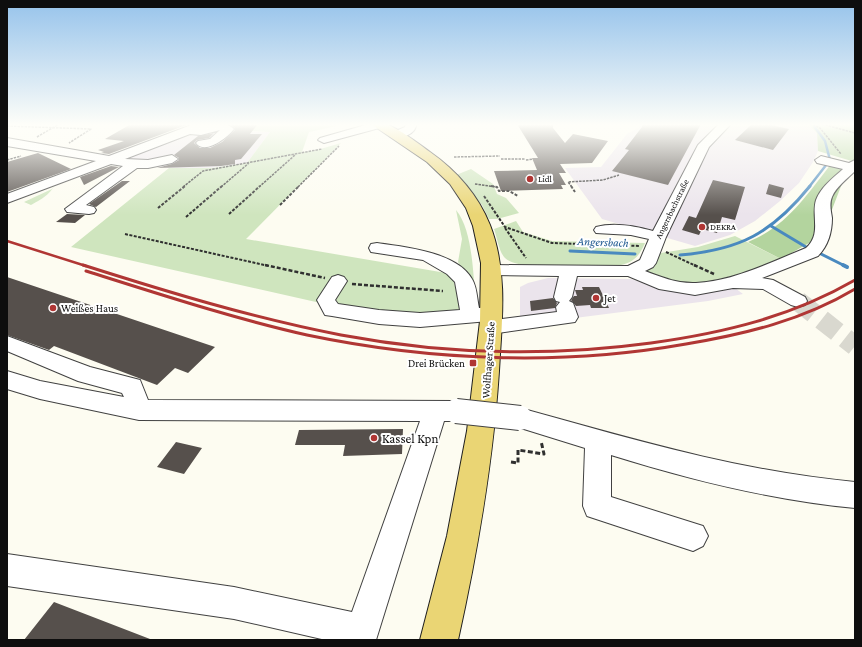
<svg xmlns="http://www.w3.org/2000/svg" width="862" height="647" viewBox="0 0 862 647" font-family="'Crimson Pro',serif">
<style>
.industrial{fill:#ebe4ec}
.green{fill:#cfe5be}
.forest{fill:#b3d49e}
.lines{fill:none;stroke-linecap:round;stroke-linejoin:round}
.stream-far2{stroke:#4989bf;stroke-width:2.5}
.stream-far1{stroke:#4989bf;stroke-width:3}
.stream{stroke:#4989bf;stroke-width:4}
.building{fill:#56504c}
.minor-tunnel{stroke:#d9d8cf;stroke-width:20;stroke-dasharray:20 10;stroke-linecap:butt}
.minor-casing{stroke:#414141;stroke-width:2}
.major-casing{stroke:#1f1f1f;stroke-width:2}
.path-far3{stroke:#303030;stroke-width:1.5;stroke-dasharray:2.5 1;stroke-linecap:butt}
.path-far2{stroke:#303030;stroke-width:2;stroke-dasharray:3 1.5;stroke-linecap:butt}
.path-far1{stroke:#303030;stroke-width:2.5;stroke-dasharray:4 2;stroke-linecap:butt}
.path{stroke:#303030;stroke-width:3;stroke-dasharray:5 2.5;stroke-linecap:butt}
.minor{fill:#fff;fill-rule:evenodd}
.major{fill:#ead574;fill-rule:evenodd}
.rail-far1{stroke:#b03634;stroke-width:2.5}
.rail{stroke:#b03634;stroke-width:3}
.minor-bridge-casing{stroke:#414141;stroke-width:26;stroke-linecap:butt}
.minor-bridge{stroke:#fff;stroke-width:24}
.poi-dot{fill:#b03634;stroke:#fff;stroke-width:1.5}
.labels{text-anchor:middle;stroke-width:4;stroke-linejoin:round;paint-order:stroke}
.far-poi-label{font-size:9px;fill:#0e0e0e;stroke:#fff;text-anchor:start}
.far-street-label{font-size:9px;fill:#0e0e0e;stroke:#fff}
.poi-label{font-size:11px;fill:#0e0e0e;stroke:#fff;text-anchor:start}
.street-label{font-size:11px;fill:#0e0e0e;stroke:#fff}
.water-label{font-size:12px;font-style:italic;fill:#245c93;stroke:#fff}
.near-poi-label{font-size:13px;fill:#0e0e0e;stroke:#fff;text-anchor:start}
</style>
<rect width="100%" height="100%" fill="#fdfcf1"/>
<path class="industrial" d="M 213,124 L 225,124 L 242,131 L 270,132 L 247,163 L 212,168 L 179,169 L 112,163 Z
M 645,124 L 808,124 L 817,133 L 818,151 L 813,162 L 799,183 L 780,201 L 755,221 L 730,235 L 695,246 L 602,219 L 565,168 L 601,167 L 627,134 Z
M 548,278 L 631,279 L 667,290 L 731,285 L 743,294 L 708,301 L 520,325 L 520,287 L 528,283 Z"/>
<path class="green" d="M 258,124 L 346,124 L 309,132 L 302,152 L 317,150 L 341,143 L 246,239 L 452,274 L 461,312 L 440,314 L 347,309 L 71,247 L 169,168 L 212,168 L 247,163 L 270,132 L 252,131 Z
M 471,169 L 493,184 L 497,194 L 506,198 L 519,213 L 497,219 L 489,219 L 482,205 L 456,175 Z
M 55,185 C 49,195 42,199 31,205 L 24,202 L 52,189 Z
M 456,210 C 472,229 473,271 475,294 L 471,292 L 458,262 L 462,239 Z
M 516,221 L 523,232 L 552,241 L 645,243 C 638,259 631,264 615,266 C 593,266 519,272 505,258 C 499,252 497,237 494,229 Z
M 735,236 L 781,259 L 745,273 L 690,286 L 652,277 L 647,271 L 655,258 L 661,253 L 698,247 Z"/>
<path class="forest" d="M 808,124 L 855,124 L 855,162 L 818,151 L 817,133 Z
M 831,164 L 848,168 L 828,220 L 816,239 L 781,259 L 748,242 C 787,226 806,196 831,164 Z"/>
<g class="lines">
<path class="stream-far2" d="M 809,187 L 830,160 L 825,141 L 814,126"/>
<path class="stream-far1" d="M 771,226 L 806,247
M 570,251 L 635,254
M 819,253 L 845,266
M 680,255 C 740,250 772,233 810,186"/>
<path class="stream" d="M 843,265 L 847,267"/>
</g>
<path class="building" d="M 131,124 L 189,124 L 109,154 L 101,153 L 104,152 L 98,150 L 124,141 L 105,139 Z
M 229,124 L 258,124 L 250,134 L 262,134 L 241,159 L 235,160 L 235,164 L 221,166 L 157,168 L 172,164 L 179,160 L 179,158 L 174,155 L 198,136 L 214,133 L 209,138 L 197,140 L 194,143 L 200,148 L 210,148 L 222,142 L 235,130 L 235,128 Z
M 517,124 L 553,124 L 553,128 L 565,143 L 573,134 L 608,141 L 592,163 L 560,164 L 566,173 L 559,173 L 566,185 L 561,185 L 563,189 L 501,191 L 494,171 L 537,170 L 532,158 L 538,158 Z
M 642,124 L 701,124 L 668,185 L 612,171 L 629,150 L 625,149 L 642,127 Z
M 752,124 L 767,124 L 789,129 L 773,150 L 735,140 Z
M 38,153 L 71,169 L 7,192 L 7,162 Z
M 111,166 L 119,167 L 84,185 L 80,177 Z
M 713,180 L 745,187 L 735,220 L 722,217 L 717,233 L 702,229 L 699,235 L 682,230 L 689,216 L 696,218 Z
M 122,181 L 130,181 L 96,207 L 89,204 Z
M 769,184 L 784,188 L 781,198 L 766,194 Z
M 67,214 L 85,215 L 75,223 L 56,222 Z
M 7,277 L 215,347 L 188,373 L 175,368 L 157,385 L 54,346 L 49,350 L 7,335 Z
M 582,287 L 599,287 L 609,308 L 591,308 L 590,305 L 576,306 L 571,300 L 574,296 L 577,296 L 575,290 L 583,290 Z
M 553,298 L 557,303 L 555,308 L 531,311 L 530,301 Z
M 403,429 L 402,454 L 343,456 L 345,445 L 295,445 L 299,430 Z
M 176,442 L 202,448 L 184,474 L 157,467 Z
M 54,602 L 150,639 L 149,640 L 24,640 Z"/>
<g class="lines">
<path class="minor-tunnel" d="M 798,301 L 855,346"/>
<g class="minor-casing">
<path id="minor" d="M 194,124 C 204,124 227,121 234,129 C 227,138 205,155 196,143 L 198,141 L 210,139 L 220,130 L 201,135 L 190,134 L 125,159 L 148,160 L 172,155 L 178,159 L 172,163 L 148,168 L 137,168 L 86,205 L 94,207 L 96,210 L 94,213 L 89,214 L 67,212 L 65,209 L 123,166 L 111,164 L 7,203 L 7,194 L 96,161 L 7,146 L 7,138 L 109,156 Z
M 369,124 L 384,125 L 383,127 L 324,143 L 318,140 L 320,138 Z
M 406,124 L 416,124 C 417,134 400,140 391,137 L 389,135 L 391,133 L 405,127 Z
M 719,124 L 731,124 L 709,147 L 666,237 L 656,263 L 653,267 L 645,271 C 661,277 678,284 696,283 C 734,281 771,262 806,248 C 822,234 811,216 816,200 C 821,187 833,178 843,169 L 817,163 L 815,160 L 821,156 L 849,163 L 855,160 L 855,171 C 847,179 836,187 832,197 C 829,204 831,211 832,218 C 832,232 828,246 818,256 L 762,278 L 773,280 L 805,297 L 807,301 L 805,305 L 798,307 L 791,305 L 763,289 L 733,288 L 695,295 L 659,289 L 628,276 L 577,276 L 572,297 L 569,301 L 573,303 L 578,317 L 575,322 L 491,334 L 484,332 L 481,327 L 484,322 L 489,321 L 420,327 L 379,324 L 332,316 L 325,315 L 317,300 L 332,277 L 338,275 L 344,277 L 347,281 L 335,300 L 338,304 L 379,310 L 420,313 L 460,310 L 455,282 L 447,274 L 423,260 L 371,252 L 369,248 L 371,244 L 377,243 C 404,247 457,252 472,279 C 477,287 477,299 479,308 L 491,307 L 498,309 L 501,314 L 498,319 L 494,320 L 557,312 L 556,307 L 560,302 L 556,301 L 554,297 L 559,276 L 492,275 L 486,274 L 483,270 L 486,266 L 492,265 L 628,266 L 640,260 L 649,239 L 631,235 L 596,233 L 594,230 L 596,227 C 615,222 635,226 653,231 L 698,145 Z
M 7,336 L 90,367 L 140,380 L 148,400 L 456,401 L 464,404 L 468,411 L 464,418 L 456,421 L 444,421 L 376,640 L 326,640 L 234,619 L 7,586 L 7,554 L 234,587 L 352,612 L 420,421 L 139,420 L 40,399 L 7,389 L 7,371 L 40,381 L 124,397 L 122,393 L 78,381 L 7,351 Z
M 520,408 C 632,439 738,471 855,482 L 855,508 C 771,500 691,480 611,455 L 611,497 L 703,526 L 708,536 L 703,546 L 693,551 L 587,516 L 583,506 L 585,448 L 511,425 L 508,418 L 511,411 Z"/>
</g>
<g class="major-casing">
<path id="major" d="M 371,124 C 376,124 382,123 386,124 C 398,128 419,144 430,152 C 457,171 478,195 490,225 C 506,266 503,311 500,354 C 495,451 479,545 458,640 L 420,640 L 447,536 L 467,431 L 480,321 L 481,263 L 473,226 L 466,208 L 450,184 L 427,162 Z"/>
</g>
<path class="path-far3" d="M 813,124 L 820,128 L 841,154
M 822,124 L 855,133
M 850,124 L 855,125
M 7,126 L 91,129 L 69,143
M 37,137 L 59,124
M 454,157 L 500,156
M 501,159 L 525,159
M 7,160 L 21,156
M 526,160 L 533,159
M 475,184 L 497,187
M 183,187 L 203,171 L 322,149
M 221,187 L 249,163
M 259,187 L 295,155
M 298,187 L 339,146
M 572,187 L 568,182 L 603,180 L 619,175"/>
<path class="path-far2" d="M 491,186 L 497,187 L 499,191 L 509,191 L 518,196
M 571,186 L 575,192
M 484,196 L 505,227 L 552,243 L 640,246
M 280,205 L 299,186
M 158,208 L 185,186
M 229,214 L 260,186
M 186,217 L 222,186
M 505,228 L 526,258
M 125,234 L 269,266
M 666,252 L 696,266"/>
<path class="path-far1" d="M 265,265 L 325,278
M 694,265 L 714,274
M 352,284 L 443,291"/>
<path class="path" d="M 511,462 L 518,463 L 518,450 L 544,454 L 541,441"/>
<use href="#minor" class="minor"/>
<use href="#major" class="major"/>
<path class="rail-far1" d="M 7,241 L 86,266"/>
<path class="rail" d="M 83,265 C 168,292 253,318 341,335 C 442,354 548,357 651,343 C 723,333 791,317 855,280
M 86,271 C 159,294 232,318 307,335 C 431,361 562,366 686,344 C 746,334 803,320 855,289"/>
<g class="minor-bridge-casing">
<path id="minor-bridge" d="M 456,411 L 520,418"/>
</g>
<use href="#minor-bridge" class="minor-bridge"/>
</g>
<linearGradient id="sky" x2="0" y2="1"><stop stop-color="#96c3eb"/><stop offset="0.58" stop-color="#fefef9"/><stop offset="1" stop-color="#fefef9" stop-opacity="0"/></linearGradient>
<rect width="862" height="215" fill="url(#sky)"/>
<g class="poi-dot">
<circle cx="530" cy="179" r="4"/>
<circle cx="702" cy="227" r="4"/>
<circle cx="596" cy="298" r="4"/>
<circle cx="53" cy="308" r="4"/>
<rect x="469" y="359" width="8" height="8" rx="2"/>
<circle cx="374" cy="438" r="4"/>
</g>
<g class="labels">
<g class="far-poi-label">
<text x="538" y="182">Lidl</text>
<text x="710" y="230">DEKRA</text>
</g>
<g class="far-street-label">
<text transform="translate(672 209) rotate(-64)" y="3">Angersbachstraße</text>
</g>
<g class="poi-label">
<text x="604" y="302">Jet</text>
<text x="61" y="312">Weißes Haus</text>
<text x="465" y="367" text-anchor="end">Drei Brücken</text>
</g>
<g class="street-label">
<text transform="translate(488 360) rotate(-86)" y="4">Wolfhager Straße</text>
</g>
<g class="water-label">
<text transform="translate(603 242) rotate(2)" y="4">Angersbach</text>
</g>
<g class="near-poi-label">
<text x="382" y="443">Kassel Kpn</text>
</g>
</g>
<rect width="862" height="647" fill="none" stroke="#0e0e0e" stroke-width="16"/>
</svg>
